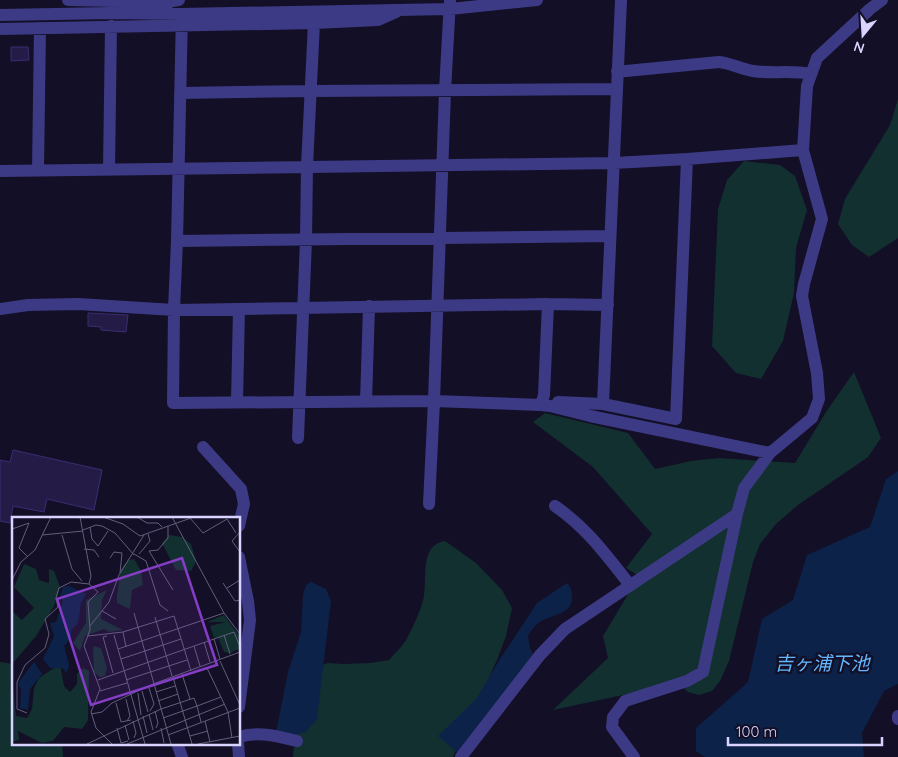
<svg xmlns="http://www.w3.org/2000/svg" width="898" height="757" viewBox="0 0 898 757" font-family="Quicksand,'Noto Sans JP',sans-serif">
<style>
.green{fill:#12302f}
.water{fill:#0c2248}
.building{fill:#241b47;stroke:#3b2d73}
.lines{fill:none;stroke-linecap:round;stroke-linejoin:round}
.minor{stroke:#3d3a85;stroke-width:12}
.labels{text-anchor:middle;stroke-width:5;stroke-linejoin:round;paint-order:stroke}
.water-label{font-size:19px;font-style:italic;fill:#62b6ff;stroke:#130f26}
.inset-road{fill:none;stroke:#625e7d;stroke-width:1}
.view{fill:#843dc5;fill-opacity:0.15;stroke:#843dc5;stroke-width:2.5}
.inset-edge{fill:none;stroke:#d9d4ff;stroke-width:2.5}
</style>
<rect width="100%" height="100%" fill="#130f26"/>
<path class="green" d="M 898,99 L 898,238 L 869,257 L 852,245 L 838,224 L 845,199 L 890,125 Z
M 744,161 L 780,165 L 795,176 L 807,210 L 796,248 L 794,293 L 783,341 L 761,379 L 736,373 L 712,346 L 718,209 L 727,180 Z
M 854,372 L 881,438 L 868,457 L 798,505 L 776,524 L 760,544 L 753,562 L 729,661 L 720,681 L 712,691 L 699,695 L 688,692 L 679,683 L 553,710 L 608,658 L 603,636 L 639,576 L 626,568 L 652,534 L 593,467 L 533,422 L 545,413 L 628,433 L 655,469 L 691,461 L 719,458 L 795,463 L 828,409 Z
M 445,541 L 476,563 L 502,590 L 512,608 L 506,636 L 497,660 L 453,757 L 293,757 L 296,724 L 311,669 L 328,663 L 344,664 L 370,663 L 389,660 C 394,654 402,647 406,640 C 412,629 418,616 422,604 C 430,585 416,546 445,541 Z
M 0,662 L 14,664 L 14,743 L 62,743 L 63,757 L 0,757 Z"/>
<path class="water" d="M 898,471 L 898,684 L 884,691 L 862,733 L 864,757 L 705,757 L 696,751 L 696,728 L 748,682 L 762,619 L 793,600 L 807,555 L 870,527 L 886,479 Z
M 311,582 L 326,589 L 331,601 L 317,719 L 306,732 L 292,736 L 276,732 L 288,672 L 301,632 L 303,595 L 306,585 Z
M 567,583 C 571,588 572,590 572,597 C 573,617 546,614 535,626 C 532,629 530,633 528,636 L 530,648 L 533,654 L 458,753 L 438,736 L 476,699 L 500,659 L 537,603 Z"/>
<path class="building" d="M 11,47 L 28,47 L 29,60 L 11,61 Z
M 88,313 L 128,315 L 126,332 L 101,330 L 101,327 L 88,326 Z
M 13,450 L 102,470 L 94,510 L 47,499 L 44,512 L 13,506 L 10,523 L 0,521 L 0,460 L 10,462 Z"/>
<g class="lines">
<path class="minor" d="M 68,0 L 166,2 L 167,14
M 166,2 L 179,0
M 182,14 L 177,241 L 174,310 L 173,403 L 434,401 L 541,405 L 550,406 L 590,416 L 770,453
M 0,15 L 111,13 L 182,14 L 450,9 L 537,0
M 0,29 L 314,23 L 378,20 L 396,12
M 617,71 L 626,71 L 719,62 C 730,63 741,69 753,71 C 772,74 792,70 811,74
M 180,93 L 311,91 L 616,89
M 38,170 L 40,28
M 109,170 L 111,26
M 0,171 L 614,163 L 687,159 L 803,150
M 177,241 L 610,236
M 0,309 L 28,305 L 78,304 L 174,310 L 548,304 L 608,305
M 237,402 L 239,309
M 366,402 L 369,306
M 558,402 L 603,404 L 676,419 L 687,159
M 603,404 L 621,0
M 541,405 L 544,395 L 548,304
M 298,438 L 306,240 L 307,166 L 314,23
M 203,447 L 241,489 L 244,504 L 239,526
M 429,504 L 434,401 L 445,91 L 450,0
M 555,506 C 587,528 606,555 630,585
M 239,557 L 248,601 L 250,620 L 239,707
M 898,716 L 898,719
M 239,737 C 259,731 277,736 297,741
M 177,743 L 182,757
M 238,743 L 239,757
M 461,757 L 540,655 L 565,629 L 737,514
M 634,757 L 612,727 L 613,717 L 625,701 L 687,681 L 703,672 L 737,514 L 744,488 L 770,453 L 812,418 L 819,399 L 817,373 L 802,296 L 804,284 L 822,219 L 803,150 L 807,86 L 817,58 L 870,9 L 882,0"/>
</g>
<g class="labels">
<g class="water-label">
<text x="822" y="670">吉ヶ浦下池</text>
</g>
</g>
<g transform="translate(12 517)">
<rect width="228" height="228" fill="#130f26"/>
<path d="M 157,18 L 170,20 L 179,27 L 184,44 L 179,54 L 164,53 L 150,26 ZM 122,42 L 129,54 L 131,68 L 120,73 L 118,92 L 105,86 L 105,78 L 109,52 L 116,43 ZM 12,47 L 24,52 L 27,63 L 37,66 L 37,52 L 42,54 L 48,70 L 42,89 L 24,119 L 1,146 L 0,157 L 0,94 L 10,103 L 22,91 L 2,70 ZM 95,73 L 90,83 L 89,102 L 111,113 L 97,115 L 92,112 L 73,119 L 68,134 L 61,126 L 74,106 L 74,83 ZM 212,98 L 227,118 L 227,132 L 218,136 L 212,135 L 206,120 L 202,121 L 198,109 L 214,105 L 195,105 ZM 81,129 L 89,131 L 95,151 L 93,159 L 88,160 L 82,155 ZM 48,147 L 52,169 L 58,175 L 65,167 L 65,157 L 71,151 L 77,154 L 76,203 L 70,212 L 52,210 L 41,224 L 30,226 L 6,214 L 7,223 L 0,225 L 0,159 L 4,199 L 15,201 L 20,192 L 22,171 L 27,161 Z" fill="#12302f"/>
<path d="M 57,69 L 74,77 L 69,86 L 66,106 L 59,113 L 59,121 L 52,129 L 57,148 L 55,156 L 50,151 L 38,151 L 31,142 L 42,119 L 38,106 L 44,105 L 51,84 L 48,78 L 51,70 ZM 22,145 L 30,157 L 18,172 L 16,193 L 8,191 L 9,173 L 6,166 Z" fill="#0c2248"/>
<path class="inset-road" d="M 68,0 L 79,59 L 77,67M 91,0 L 111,7 L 128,19 L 179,1M 125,0 L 135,6 L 146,6 L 150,10M 160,0 L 212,96 L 228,117M 178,1 L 191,16 L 215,2 L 224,16M 156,9 L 156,21 L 146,33 L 137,34 L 161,73M 78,10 L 80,22 L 86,29 L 96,14M 0,12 L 17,6 L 7,31 L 15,39M 71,13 L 84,8 L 90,9 L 103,16 L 122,38M 228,15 L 220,24 L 228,35M 30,18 L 71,14M 50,18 L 60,52 L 70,64M 72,32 L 82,33 L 87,40M 122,37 L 134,44 L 148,88 L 156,94M 127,37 L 138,24 L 136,17M 98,41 L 102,35 L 110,36 L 108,56M 0,63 L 9,45 L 23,33 L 39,0M 211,66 L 223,84 L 228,83M 215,71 L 228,63M 90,94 L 104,102M 122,96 L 159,227M 143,100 L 160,159M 78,109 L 97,85 L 107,58 L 132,18M 111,115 L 114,130M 102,118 L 133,227M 212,118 L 218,137M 76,119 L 111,115 L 162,99 L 179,154M 95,119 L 91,120 L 101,156M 202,122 L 222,115 L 228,130M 192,125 L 198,145M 182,129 L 188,149M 106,132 L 212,96M 109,142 L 169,122M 208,144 L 228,188M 193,151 L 195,151 L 216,195 L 220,221M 170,157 L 178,182M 161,160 L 180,227M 86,163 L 202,122 L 208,142M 114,163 L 175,143M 137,171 L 142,187 L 138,194M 88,174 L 115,166M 130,174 L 136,195M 144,175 L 163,169M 126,176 L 129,198M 114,182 L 118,199 L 115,204M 146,184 L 166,177M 104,186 L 109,205 L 119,203M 143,194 L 146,206 L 144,211M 15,196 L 5,192 L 5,165 L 13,148 L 33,131 L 37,117 L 33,102 L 46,90 L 44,81 L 47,71 L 59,65 L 77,67 L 86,75 L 76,85 L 78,113 L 72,129 L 88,172 L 79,195 L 84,211 L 100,227M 79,197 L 90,195 L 100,186 L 141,167 L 228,135M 137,197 L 141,213M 131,199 L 135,216M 151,201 L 185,189 L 189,205M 121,204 L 124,216 L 122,221M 193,204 L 198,225M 113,208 L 117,223M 105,211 L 109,226 L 116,224M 149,211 L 152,226M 156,218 L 228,191M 178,219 L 196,214M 75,227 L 149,192 L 182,181 L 185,189 L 209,180M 115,227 L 213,187M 186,227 L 228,219"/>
<path class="view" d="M 170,41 L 205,148 L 79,188 L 45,82 Z"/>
<rect width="228" height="228" class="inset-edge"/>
</g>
<g transform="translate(863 35) rotate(198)" stroke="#130f26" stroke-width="4" paint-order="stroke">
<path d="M0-4L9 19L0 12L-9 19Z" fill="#d9d4ff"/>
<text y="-8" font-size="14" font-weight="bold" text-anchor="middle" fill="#d9d4ff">N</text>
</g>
<path d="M728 737v8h154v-8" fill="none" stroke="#d9d4ff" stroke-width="2.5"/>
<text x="736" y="737" font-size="15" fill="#d9d4ff" stroke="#130f26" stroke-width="4" paint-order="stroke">100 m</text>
</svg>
